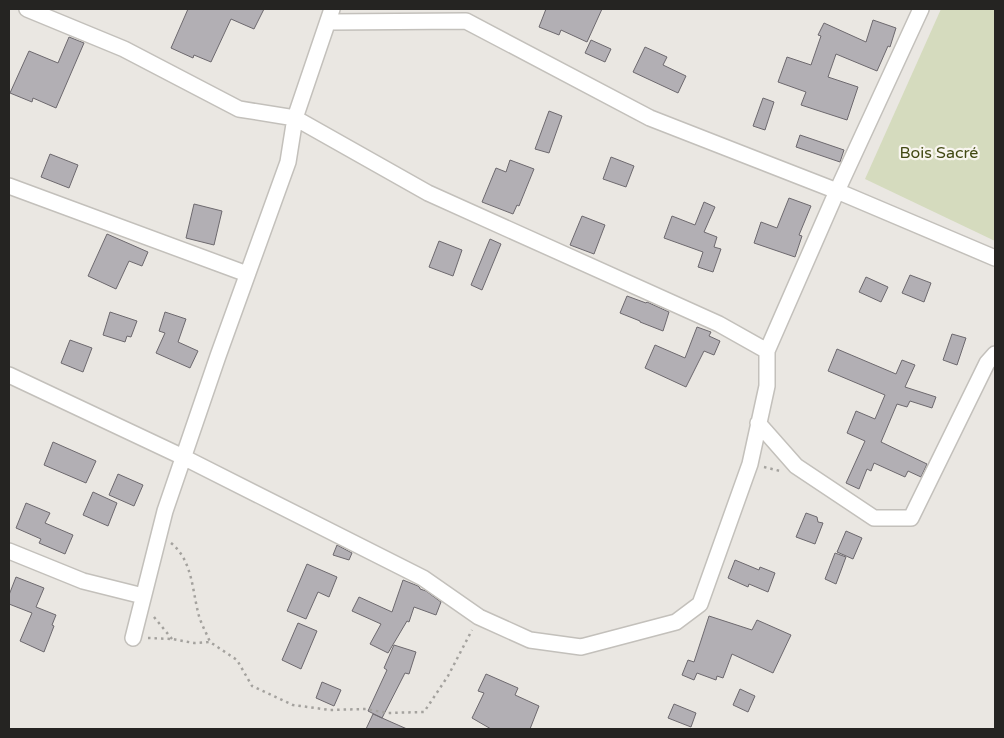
<svg xmlns="http://www.w3.org/2000/svg" width="1004" height="738" viewBox="0 0 1004 738" font-family="'Varela Round',sans-serif">
<style>
.green{fill:#d5dbbe}
.building{fill:#b2afb4;stroke:#6d696e}
.lines{fill:none;stroke-linecap:round;stroke-linejoin:round}
.street-casing{stroke:#c3c0bb;stroke-width:18}
.path{stroke:#a4a29e;stroke-width:2.5;stroke-dasharray:2.5 4;stroke-linecap:butt}
.street{stroke:#fff;stroke-width:15}
.labels{text-anchor:middle;stroke-width:4.5;stroke-linejoin:round;paint-order:stroke}
.park-label{font-size:16px;fill:#424914;stroke:#f8f5ef}
</style>
<rect width="100%" height="100%" fill="#eae7e2"/>
<path class="green" d="M 941,9 L 995,9 L 995,241 L 865,179 Z"/>
<path class="building" d="M 188,9 L 264,9 L 254,29 L 231,19 L 211,62 L 194,55 L 193,58 L 171,48 Z
M 546,9 L 602,9 L 587,42 L 561,30 L 559,35 L 539,27 Z
M 873,20 L 896,28 L 890,47 L 888,46 L 877,71 L 836,54 L 828,77 L 858,87 L 847,120 L 801,105 L 806,92 L 778,82 L 787,57 L 811,65 L 821,36 L 818,35 L 824,23 L 866,42 Z
M 69,37 L 84,43 L 56,108 L 33,98 L 32,102 L 10,93 L 29,51 L 58,63 Z
M 591,40 L 611,49 L 605,62 L 585,53 Z
M 645,47 L 667,57 L 663,65 L 686,76 L 678,93 L 633,72 Z
M 763,98 L 774,102 L 765,130 L 753,126 Z
M 549,111 L 562,116 L 549,153 L 535,149 Z
M 800,135 L 844,150 L 840,162 L 796,147 Z
M 50,154 L 78,165 L 69,188 L 41,177 Z
M 611,157 L 634,166 L 626,187 L 603,179 Z
M 510,160 L 534,169 L 519,206 L 517,205 L 513,214 L 482,202 L 496,168 L 506,172 Z
M 789,198 L 811,206 L 799,235 L 802,236 L 795,257 L 754,243 L 761,222 L 777,228 Z
M 704,202 L 715,207 L 704,232 L 717,237 L 714,247 L 721,249 L 713,272 L 698,267 L 703,252 L 664,238 L 672,216 L 695,225 Z
M 194,204 L 222,211 L 214,245 L 186,238 Z
M 582,216 L 605,225 L 594,254 L 570,245 Z
M 107,234 L 148,252 L 142,266 L 129,261 L 116,289 L 88,276 Z
M 490,239 L 501,244 L 482,290 L 471,285 Z
M 439,241 L 462,250 L 453,276 L 429,267 Z
M 910,275 L 931,283 L 924,302 L 902,293 Z
M 866,277 L 888,287 L 881,302 L 859,292 Z
M 627,296 L 646,303 L 647,302 L 669,312 L 663,331 L 640,322 L 640,321 L 620,313 Z
M 110,312 L 137,321 L 131,337 L 127,336 L 125,342 L 103,335 Z
M 165,312 L 186,319 L 178,342 L 198,351 L 190,368 L 156,353 L 165,333 L 159,331 Z
M 697,327 L 711,332 L 709,336 L 720,341 L 714,355 L 704,351 L 686,387 L 645,368 L 655,345 L 685,358 Z
M 952,334 L 966,338 L 957,365 L 943,360 Z
M 70,340 L 92,348 L 83,372 L 61,363 Z
M 837,349 L 896,374 L 902,360 L 915,365 L 905,387 L 936,397 L 932,408 L 910,401 L 907,407 L 897,404 L 881,442 L 927,464 L 921,477 L 908,471 L 905,477 L 874,463 L 871,471 L 867,469 L 859,489 L 846,483 L 865,441 L 847,433 L 856,411 L 875,419 L 885,395 L 828,371 Z
M 53,442 L 96,461 L 86,483 L 44,465 Z
M 118,474 L 143,485 L 134,506 L 109,495 Z
M 93,492 L 117,503 L 108,526 L 83,515 Z
M 26,503 L 50,513 L 45,523 L 73,535 L 65,554 L 39,543 L 41,539 L 16,528 Z
M 806,513 L 817,517 L 818,522 L 823,523 L 815,544 L 796,537 Z
M 846,531 L 862,538 L 853,559 L 837,552 Z
M 337,545 L 352,553 L 349,560 L 333,555 Z
M 835,553 L 846,557 L 836,584 L 825,579 Z
M 735,560 L 759,570 L 760,567 L 775,573 L 768,592 L 749,584 L 748,587 L 728,578 Z
M 307,564 L 337,577 L 329,597 L 318,592 L 306,619 L 287,611 Z
M 16,577 L 44,588 L 36,607 L 56,615 L 52,625 L 54,626 L 44,652 L 20,641 L 32,613 L 9,604 L 9,595 Z
M 403,580 L 418,586 L 420,588 L 420,589 L 426,591 L 441,602 L 436,615 L 414,607 L 409,622 L 407,621 L 388,653 L 370,644 L 381,624 L 352,611 L 359,597 L 392,612 Z
M 709,616 L 752,630 L 757,620 L 791,635 L 773,673 L 732,654 L 723,678 L 717,676 L 716,680 L 697,673 L 694,680 L 682,675 L 688,660 L 694,662 Z
M 298,623 L 317,631 L 301,669 L 282,660 Z
M 394,645 L 416,652 L 409,674 L 405,673 L 382,718 L 368,711 L 387,670 L 384,668 Z
M 486,674 L 518,688 L 515,695 L 539,706 L 530,729 L 491,729 L 472,718 L 484,693 L 478,691 Z
M 322,682 L 341,690 L 334,706 L 316,698 Z
M 740,689 L 755,696 L 748,712 L 733,705 Z
M 674,704 L 696,713 L 691,727 L 668,718 Z
M 373,714 L 407,729 L 366,729 Z"/>
<g class="lines">
<g class="street-casing">
<path id="street" d="M 27,9 L 124,49 L 239,109 L 295,118 L 428,193 L 719,324 L 767,351
M 329,22 L 466,21 L 650,118 L 837,191 L 995,258
M 9,186 L 247,274
M 9,375 L 183,457 L 423,578 L 479,617 L 530,640 L 581,647 L 676,622 L 700,604 L 750,464 L 767,386 L 767,351 L 837,191 L 921,9
M 758,423 L 796,466 L 874,518 L 911,518 L 987,363 L 995,354
M 9,551 L 83,581 L 143,596
M 133,638 L 165,511 L 218,356 L 288,162 L 295,118 L 332,9"/>
</g>
<path class="path" d="M 764,467 L 780,471
M 171,543 C 192,560 192,588 198,612 C 200,622 206,632 210,642
M 154,617 L 172,639
M 148,638 L 172,639 L 194,643 L 210,642 L 237,660 L 252,686 L 293,705 L 330,710 L 366,709 L 387,713 L 424,712 L 448,676 L 472,630"/>
<use href="#street" class="street"/>
</g>
<g class="labels">
<g class="park-label">
<text x="939" y="158">Bois Sacré</text>
</g>
</g>
<rect width="1004" height="738" fill="none" stroke="#252422" stroke-width="20"/>
</svg>
